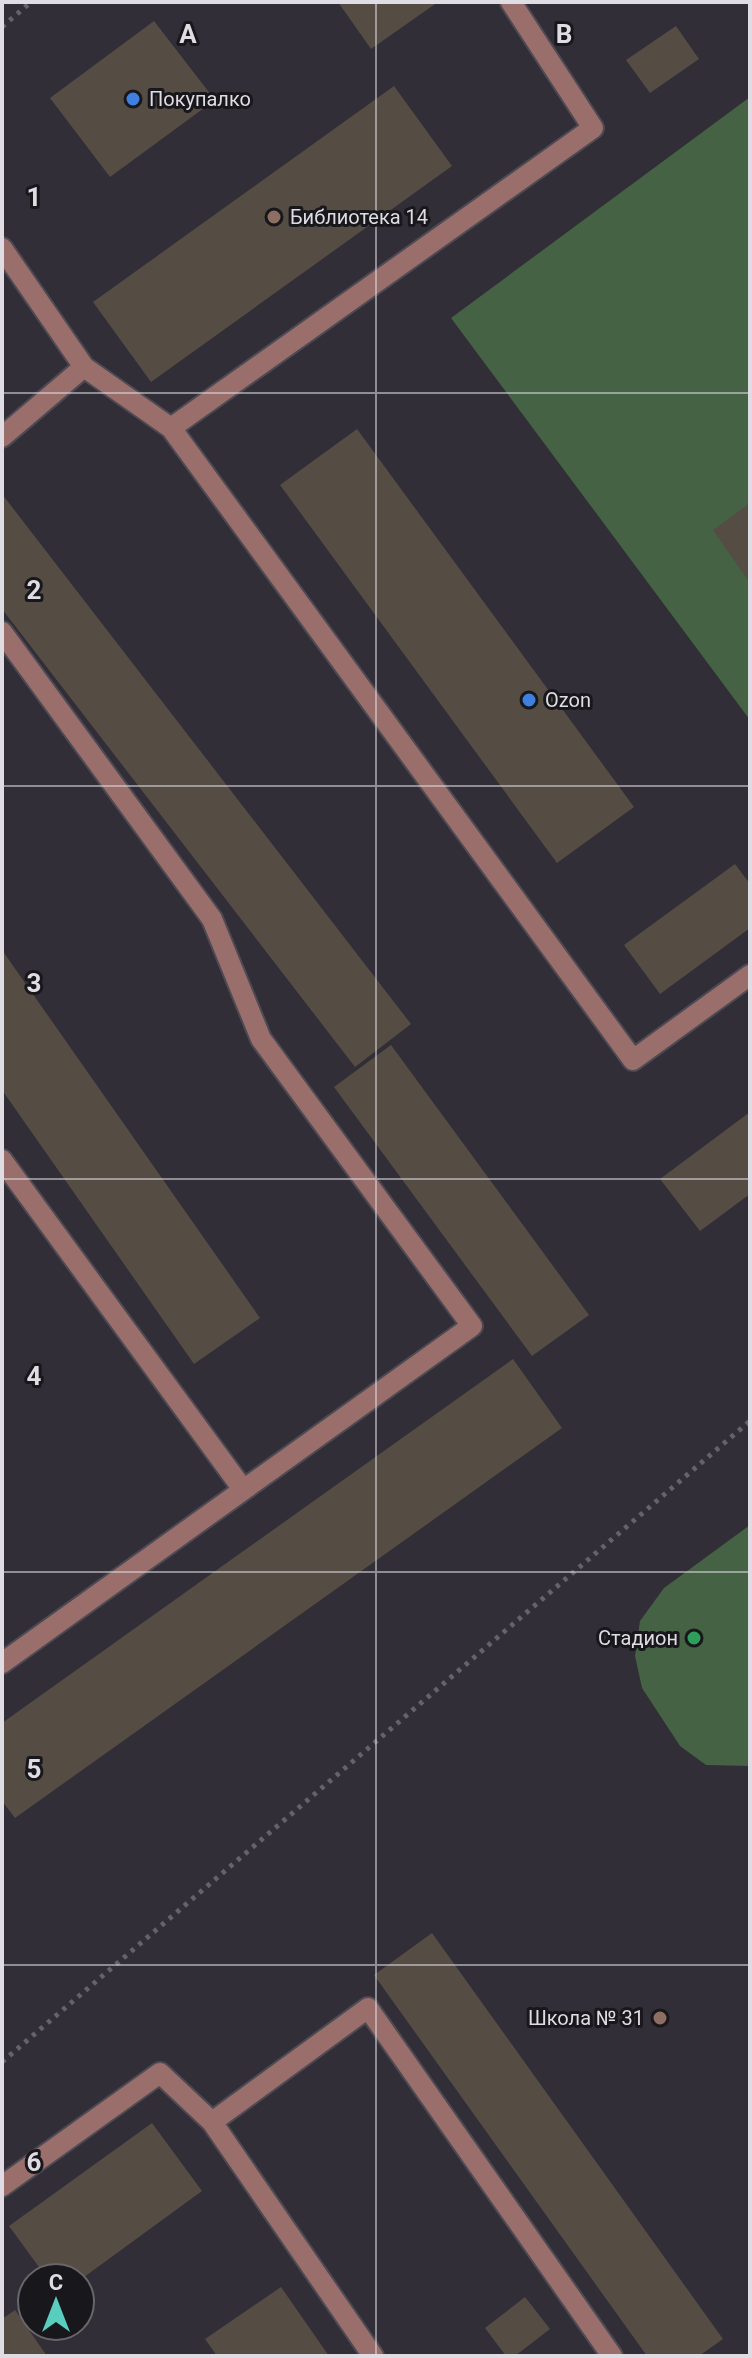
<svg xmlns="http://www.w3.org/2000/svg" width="752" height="2358" viewBox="0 0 752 2358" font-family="Roboto,sans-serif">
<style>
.green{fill:#456244}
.building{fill:#554c43}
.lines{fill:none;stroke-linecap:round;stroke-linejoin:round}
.minor-casing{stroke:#4d4a53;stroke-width:24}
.path{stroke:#65626b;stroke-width:5;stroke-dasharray:4 6;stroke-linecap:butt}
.minor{stroke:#9a6e6b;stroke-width:20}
.grid{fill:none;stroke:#dfdce3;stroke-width:2;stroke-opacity:0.55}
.shop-dot{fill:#3f7fe0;stroke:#18171b;stroke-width:3}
.education-dot{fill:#8d6e63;stroke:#18171b;stroke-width:3}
.leisure-dot{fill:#2e9e5b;stroke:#18171b;stroke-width:3}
.labels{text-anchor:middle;stroke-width:6;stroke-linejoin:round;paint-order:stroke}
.poi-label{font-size:20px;fill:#dfdce3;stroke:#18171b;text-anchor:start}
.grid-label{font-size:26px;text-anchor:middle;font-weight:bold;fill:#dfdce3;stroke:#18171b;stroke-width:6;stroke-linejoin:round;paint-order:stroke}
</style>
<rect width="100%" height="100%" fill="#312e37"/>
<path class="green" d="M 750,97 L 750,720 L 451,318 Z
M 750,1525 L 750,1766 L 706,1765 L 680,1746 L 642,1688 L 635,1656 L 640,1621 L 664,1588 Z"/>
<path class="building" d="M 338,2 L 438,2 L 371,49 Z
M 154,21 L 215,100 L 110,177 L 50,98 Z
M 676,26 L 699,59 L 650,93 L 626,60 Z
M 394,86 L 452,166 L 151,382 L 93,302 Z
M 357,429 L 634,807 L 557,863 L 280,485 Z
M 2,494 L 411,1024 L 355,1067 L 2,609 Z
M 750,503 L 750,583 L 713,530 Z
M 735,864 L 750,884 L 750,928 L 660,994 L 624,945 Z
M 2,950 L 260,1318 L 194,1364 L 2,1090 Z
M 391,1045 L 589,1315 L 532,1356 L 334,1087 Z
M 750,1112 L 750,1194 L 700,1231 L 660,1179 Z
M 513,1359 L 562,1428 L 15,1818 L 2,1801 L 2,1723 Z
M 432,1933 L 723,2339 L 699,2356 L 647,2356 L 374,1975 Z
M 152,2123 L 202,2191 L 80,2280 L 80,2278 L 47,2278 L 9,2226 Z
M 281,2287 L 329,2356 L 217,2356 L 205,2339 Z
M 525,2297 L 550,2329 L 515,2356 L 506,2356 L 485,2328 Z
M 15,2310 L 47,2356 L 2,2356 L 2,2319 Z"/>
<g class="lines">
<g class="minor-casing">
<path id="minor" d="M 2,248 L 84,367 L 2,437
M 84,367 L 171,428 L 633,1060 L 750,975
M 171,428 L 593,128 L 511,2
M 2,632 L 212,919 L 261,1039 L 472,1326 L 2,1663
M 2,1160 L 242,1488
M 2,2186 L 160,2073 L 212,2122
M 373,2356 L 212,2122 L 368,2008 L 612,2356"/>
</g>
<path class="path" d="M 2,27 L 31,2
M 2,2062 L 750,1421"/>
<use href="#minor" class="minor"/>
</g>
<path class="grid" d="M 376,2 L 376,2356M 2,393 L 750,393M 2,786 L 750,786M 2,1179 L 750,1179M 2,1572 L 750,1572M 2,1965 L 750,1965"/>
<g class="shop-dot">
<circle cx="133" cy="99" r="8"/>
<circle cx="529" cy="700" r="8"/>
</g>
<g class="education-dot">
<circle cx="274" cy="217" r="8"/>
<circle cx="660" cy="2018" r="8"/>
</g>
<circle class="leisure-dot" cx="694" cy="1638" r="8"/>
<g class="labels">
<g class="poi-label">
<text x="149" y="106">Покупалко</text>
<text x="290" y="224">Библиотека 14</text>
<text x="545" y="707">Ozon</text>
<text x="678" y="1645" text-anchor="end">Стадион</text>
<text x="644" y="2025" text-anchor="end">Школа № 31</text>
</g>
</g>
<g class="grid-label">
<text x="188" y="43">A</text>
<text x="564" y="43">B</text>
<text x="34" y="206">1</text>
<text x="34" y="599">2</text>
<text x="34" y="992">3</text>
<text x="34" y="1385">4</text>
<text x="34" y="1778">5</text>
<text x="34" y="2171">6</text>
</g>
<rect width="752" height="2358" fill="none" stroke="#dfdce3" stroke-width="8"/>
<g transform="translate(56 2302)"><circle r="38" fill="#18171b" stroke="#68666b" stroke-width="2"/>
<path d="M0-6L14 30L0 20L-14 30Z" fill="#59cebf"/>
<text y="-12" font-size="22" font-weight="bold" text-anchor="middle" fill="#dfdce3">С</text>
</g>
</svg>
